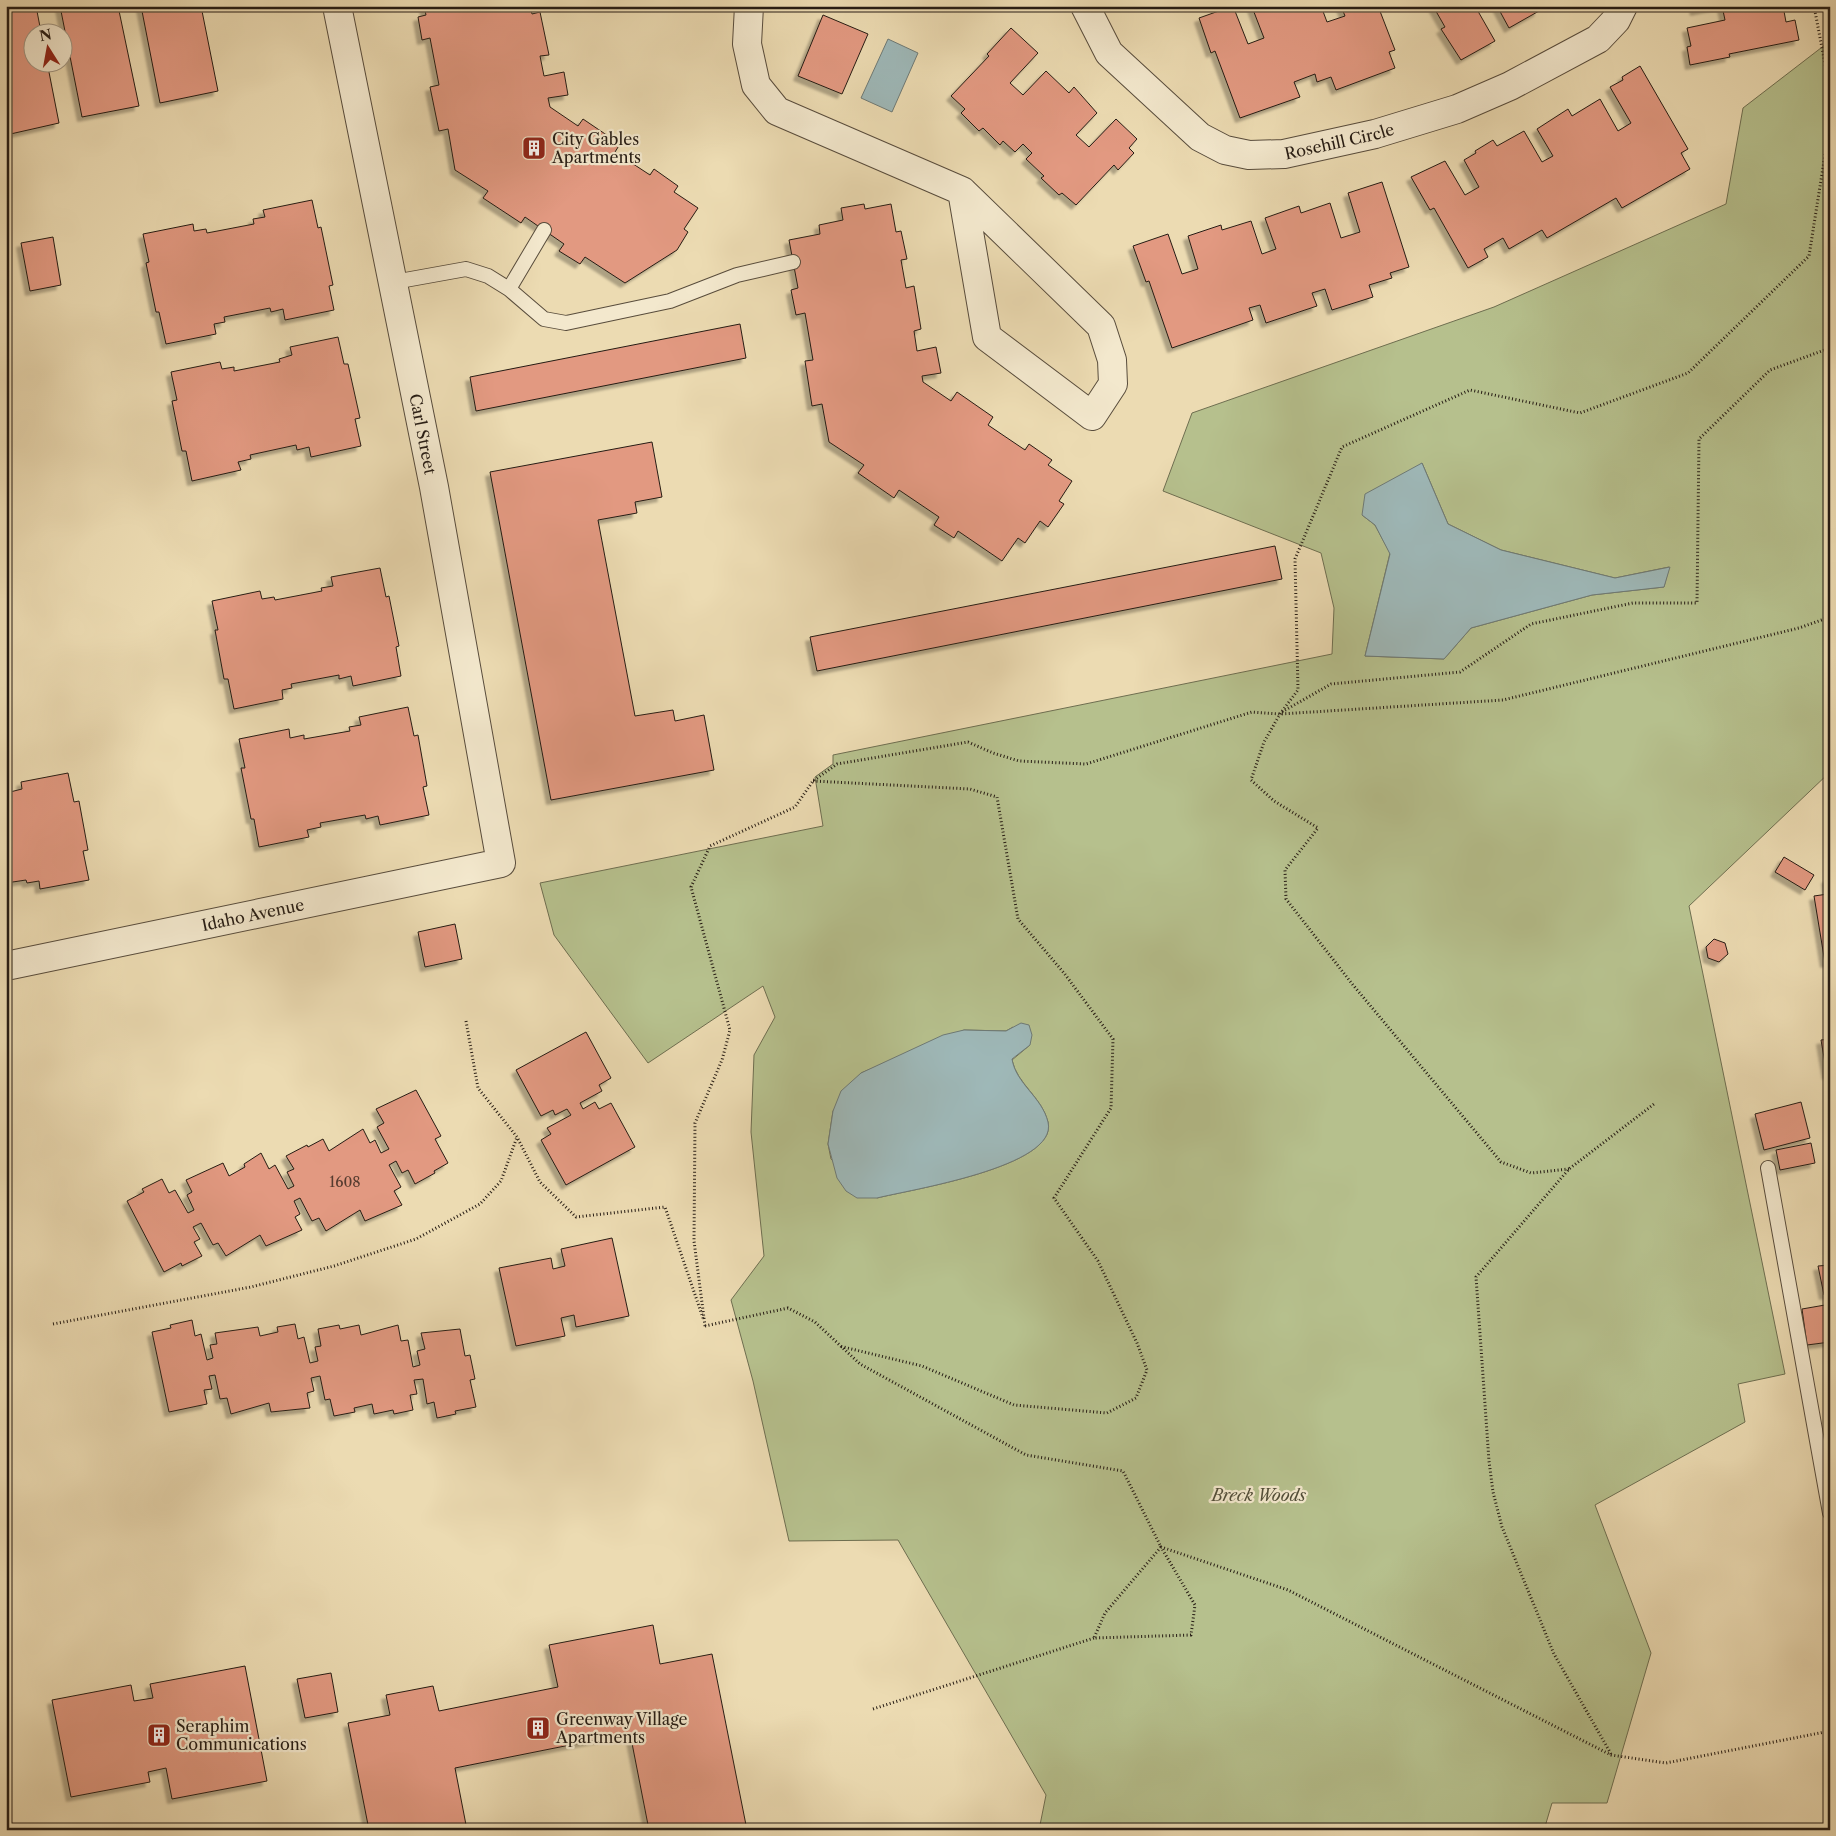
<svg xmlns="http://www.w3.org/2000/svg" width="1836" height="1836" viewBox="0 0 1836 1836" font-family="'Libre Caslon Text',serif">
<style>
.green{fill:#b6c08d;stroke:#6e6e50;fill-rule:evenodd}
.water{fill:#9eb8b8;stroke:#6e7a76}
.building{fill:#e29981;stroke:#261c14;filter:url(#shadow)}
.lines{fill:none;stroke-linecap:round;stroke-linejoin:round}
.service-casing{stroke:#584c3c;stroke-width:16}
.minor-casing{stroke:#584c3c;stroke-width:30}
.path{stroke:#261c14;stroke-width:3;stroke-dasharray:1 2.5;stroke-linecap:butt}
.service{stroke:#f3e8cd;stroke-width:14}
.minor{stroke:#f3e8cd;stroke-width:28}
.labels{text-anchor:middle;stroke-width:4.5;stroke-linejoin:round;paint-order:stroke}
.number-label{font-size:14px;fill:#553b2f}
.poi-label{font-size:16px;fill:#261c14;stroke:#f3e8cd;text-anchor:start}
.street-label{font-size:16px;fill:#261c14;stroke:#f3e8cd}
.park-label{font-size:16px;font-style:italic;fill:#514d38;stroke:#f3e8cd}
</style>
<defs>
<filter id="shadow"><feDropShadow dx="-4.5" dy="4.5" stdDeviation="1" flood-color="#0004"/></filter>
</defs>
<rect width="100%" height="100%" fill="#ecdbb2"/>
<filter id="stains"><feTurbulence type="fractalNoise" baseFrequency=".004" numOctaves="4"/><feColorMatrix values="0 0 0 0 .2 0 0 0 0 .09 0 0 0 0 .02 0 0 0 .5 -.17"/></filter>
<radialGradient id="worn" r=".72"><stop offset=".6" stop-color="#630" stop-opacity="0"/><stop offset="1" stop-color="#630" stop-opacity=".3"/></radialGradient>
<path class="green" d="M 1830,41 L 1830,772 L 1689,906 L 1785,1374 L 1738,1384 L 1745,1422 L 1595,1505 L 1651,1653 L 1607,1803 L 1552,1803 L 1544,1830 L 1039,1830 L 1046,1795 L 898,1540 L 789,1541 L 753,1381 L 731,1300 L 764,1256 L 751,1132 L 754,1055 L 775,1017 L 763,986 L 648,1063 L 554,935 L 540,883 L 823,826 L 815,777 L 833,764 L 833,755 L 1332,654 L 1334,608 L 1321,553 L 1163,491 L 1192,413 L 1494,307 L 1726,204 L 1743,108 ZM 1422,463 L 1448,524 L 1501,550 L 1615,578 L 1669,567 L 1664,587 L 1592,595 L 1471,628 L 1444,659 L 1365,656 L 1390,553 L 1375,525 L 1362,515 ZM 1013,1027 L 1030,1045 L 1012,1060 C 1017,1084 1042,1097 1048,1122 C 1059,1167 908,1190 877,1198 L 831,1159 L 828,1144 L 833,1111 L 861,1073 L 964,1030 L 1006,1031 Z"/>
<path class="water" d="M 888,39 L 918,53 L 892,112 L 861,98 Z
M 1422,463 L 1448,524 L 1501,550 L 1615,578 L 1670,567 L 1664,587 L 1592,595 L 1471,628 L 1444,659 L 1365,656 L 1390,554 L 1375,525 L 1362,515 L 1365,494 Z
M 1021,1023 L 1029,1025 L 1032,1035 L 1030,1045 L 1012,1059 C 1016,1084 1042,1097 1048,1122 C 1059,1167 908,1190 877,1198 L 857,1198 L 846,1191 L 837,1178 L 828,1144 L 833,1111 L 841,1091 L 861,1073 L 943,1035 L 964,1030 L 1006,1031 Z"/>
<path class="building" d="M 6,6 L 36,6 L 41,32 L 32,32 L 32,62 L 47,62 L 59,123 L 6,135 Z
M 60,6 L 118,6 L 139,106 L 82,117 Z
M 141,6 L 201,6 L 218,91 L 160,103 Z
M 424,6 L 530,6 L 532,14 L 540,12 L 549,55 L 540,56 L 544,76 L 564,72 L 568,95 L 548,98 L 550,107 L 578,126 L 583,119 L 620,144 L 615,152 L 650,175 L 654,169 L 678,186 L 674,192 L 698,208 L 684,229 L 688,232 L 677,250 L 625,283 L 585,257 L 580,264 L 559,251 L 564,244 L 525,217 L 521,223 L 483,198 L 488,191 L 455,170 L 448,129 L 439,131 L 430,87 L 439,85 L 430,38 L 422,40 L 418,17 L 426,15 Z
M 1233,6 L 1248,44 L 1264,38 L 1252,7 L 1255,6 L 1321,6 L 1327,22 L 1345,16 L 1341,6 L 1378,6 L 1395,50 L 1389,52 L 1395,68 L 1336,90 L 1331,77 L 1317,82 L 1315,74 L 1294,82 L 1300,97 L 1240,118 L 1215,51 L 1211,53 L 1199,18 Z
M 1433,6 L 1475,6 L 1495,41 L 1461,60 L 1441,29 L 1445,27 Z
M 1497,6 L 1536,6 L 1539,11 L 1509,28 Z
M 1694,6 L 1718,6 L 1695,11 Z
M 1722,6 L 1783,6 L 1786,22 L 1795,20 L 1799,40 L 1729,54 L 1730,57 L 1690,65 L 1687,47 L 1691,46 L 1687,28 L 1725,20 Z
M 823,15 L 868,34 L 842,94 L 798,76 Z
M 1011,28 L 1038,53 L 1010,83 L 1023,95 L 1046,71 L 1069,93 L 1074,87 L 1097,113 L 1076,135 L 1089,147 L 1116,119 L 1137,139 L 1129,148 L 1134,153 L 1118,170 L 1114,165 L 1076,205 L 1062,193 L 1059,195 L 1041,178 L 1044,176 L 1026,159 L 1032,153 L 1023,144 L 1015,152 L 1003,141 L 1000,145 L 983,128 L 979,131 L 961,113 L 965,109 L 951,96 L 989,56 L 987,54 Z
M 1640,66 L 1688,149 L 1681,153 L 1690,169 L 1622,208 L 1616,198 L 1547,238 L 1542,230 L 1509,249 L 1503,238 L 1484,249 L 1488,257 L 1468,268 L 1434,208 L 1430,210 L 1411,177 L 1445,161 L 1465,195 L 1479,187 L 1464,160 L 1476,153 L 1475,151 L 1493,140 L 1497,146 L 1524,131 L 1542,162 L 1553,156 L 1537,129 L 1568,109 L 1572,116 L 1600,99 L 1618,131 L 1631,123 L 1610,87 L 1623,80 L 1622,77 Z
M 1382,182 L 1409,267 L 1390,273 L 1392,278 L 1369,285 L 1373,297 L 1332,310 L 1325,289 L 1312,293 L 1317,306 L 1266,323 L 1260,305 L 1249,308 L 1253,320 L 1172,348 L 1149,281 L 1146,282 L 1133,246 L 1168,234 L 1182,274 L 1198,269 L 1188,236 L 1221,225 L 1222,230 L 1251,221 L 1262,254 L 1276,249 L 1265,218 L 1299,206 L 1301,213 L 1330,203 L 1341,238 L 1360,232 L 1348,193 Z
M 312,200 L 318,228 L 321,227 L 333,285 L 329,286 L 334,310 L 285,320 L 283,309 L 271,312 L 270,308 L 224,317 L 225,322 L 214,324 L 216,334 L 166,344 L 159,312 L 156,312 L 146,263 L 149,262 L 143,234 L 193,224 L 194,231 L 206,229 L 207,233 L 254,224 L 253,219 L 265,217 L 263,210 Z
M 864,204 L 865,209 L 891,204 L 896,232 L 901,231 L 907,259 L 901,260 L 906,288 L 914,286 L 921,329 L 914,331 L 917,351 L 936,347 L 941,373 L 922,376 L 923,382 L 951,401 L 957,392 L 993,417 L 988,425 L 1025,450 L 1029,444 L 1052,460 L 1048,465 L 1072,481 L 1059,501 L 1064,504 L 1048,527 L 1040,521 L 1025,543 L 1018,538 L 1002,561 L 958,531 L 954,538 L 934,525 L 939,517 L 899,490 L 894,498 L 858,473 L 864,465 L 829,442 L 822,404 L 812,406 L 805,361 L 813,360 L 805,313 L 796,315 L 791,290 L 798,288 L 789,240 L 820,234 L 819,225 L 843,220 L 841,208 Z
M 53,237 L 61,285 L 30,291 L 21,243 Z
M 740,324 L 746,358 L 476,411 L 470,377 Z
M 338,337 L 344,364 L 348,364 L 360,418 L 355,419 L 361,446 L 311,457 L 309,447 L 297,450 L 296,445 L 250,455 L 251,459 L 238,462 L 241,470 L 192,481 L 186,451 L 182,451 L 172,401 L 177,400 L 171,372 L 220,362 L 222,369 L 234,367 L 234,371 L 280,362 L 279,359 L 292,355 L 290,347 Z
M 652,442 L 662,497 L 635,502 L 637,513 L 598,520 L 635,716 L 673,710 L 675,721 L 704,715 L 714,770 L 551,800 L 490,472 Z
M 1275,546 L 1282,579 L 817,671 L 810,637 Z
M 380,568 L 386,597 L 389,596 L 399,646 L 396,647 L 401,676 L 353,686 L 351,676 L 339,679 L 339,675 L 291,684 L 292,688 L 282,690 L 283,699 L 234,709 L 228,679 L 224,679 L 215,630 L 218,630 L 212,601 L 260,591 L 262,599 L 274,597 L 275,600 L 322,591 L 321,588 L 333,586 L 331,577 Z
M 408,707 L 414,736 L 418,735 L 427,786 L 423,787 L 429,815 L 380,825 L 378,816 L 366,819 L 365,815 L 320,823 L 321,827 L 307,830 L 309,837 L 259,847 L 254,819 L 251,819 L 241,768 L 245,768 L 239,739 L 289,729 L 290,738 L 304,735 L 304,739 L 350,731 L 349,727 L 361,725 L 359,717 Z
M 68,773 L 74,802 L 79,801 L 88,850 L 83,851 L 89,880 L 40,889 L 39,881 L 27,883 L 26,880 L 6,883 L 6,797 L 11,796 L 10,792 L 22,789 L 21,782 Z
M 1784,857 L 1814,875 L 1805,890 L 1775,872 Z
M 1830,878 L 1830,962 L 1825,963 L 1814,896 L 1828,894 L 1826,879 Z
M 455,924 L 462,959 L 425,967 L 418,932 Z
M 1714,939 L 1725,943 L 1728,954 L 1719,962 L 1708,958 L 1706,947 Z
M 586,1032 L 611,1078 L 599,1085 L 602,1091 L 580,1103 L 583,1109 L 595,1102 L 599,1109 L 611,1103 L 635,1147 L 566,1185 L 541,1140 L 551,1134 L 547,1128 L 571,1115 L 567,1109 L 555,1115 L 553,1110 L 541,1116 L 516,1070 Z
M 1830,1039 L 1830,1074 L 1827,1075 L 1821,1040 Z
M 416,1090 L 441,1136 L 435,1139 L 448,1163 L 434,1171 L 435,1173 L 415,1184 L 408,1170 L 402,1173 L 396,1161 L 389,1165 L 401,1187 L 394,1191 L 402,1205 L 365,1221 L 360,1210 L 326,1231 L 319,1218 L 312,1221 L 300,1198 L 294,1201 L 300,1214 L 295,1217 L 302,1230 L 266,1246 L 260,1235 L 226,1256 L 218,1243 L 213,1245 L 201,1223 L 193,1227 L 200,1239 L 194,1242 L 202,1256 L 182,1266 L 181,1263 L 164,1272 L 127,1201 L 144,1192 L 142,1189 L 162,1179 L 169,1193 L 175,1190 L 188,1213 L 194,1210 L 187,1195 L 192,1192 L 186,1180 L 223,1163 L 229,1176 L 245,1167 L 244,1164 L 261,1153 L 269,1169 L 275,1165 L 288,1189 L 294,1186 L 287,1172 L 294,1169 L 286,1156 L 307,1145 L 308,1147 L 323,1139 L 329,1151 L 363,1129 L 370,1143 L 375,1140 L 381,1153 L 389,1149 L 377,1127 L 384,1123 L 376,1109 Z
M 1801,1102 L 1810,1138 L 1764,1150 L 1755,1114 Z
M 1811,1143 L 1815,1163 L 1780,1170 L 1776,1150 Z
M 612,1238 L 629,1316 L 576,1327 L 574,1315 L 561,1318 L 565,1336 L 516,1346 L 499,1268 L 551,1258 L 553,1269 L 565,1266 L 561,1249 Z
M 1830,1265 L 1830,1294 L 1824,1295 L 1818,1266 Z
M 1825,1305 L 1830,1342 L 1807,1345 L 1802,1309 Z
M 192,1320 L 195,1336 L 201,1334 L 207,1360 L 213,1358 L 210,1345 L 217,1344 L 215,1333 L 258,1327 L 260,1336 L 278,1332 L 277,1327 L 295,1324 L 298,1339 L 304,1337 L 310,1363 L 318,1361 L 315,1347 L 321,1346 L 318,1329 L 339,1325 L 340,1329 L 359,1325 L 361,1335 L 398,1325 L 401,1341 L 408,1340 L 413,1367 L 420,1365 L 417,1351 L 425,1349 L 421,1333 L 460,1329 L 465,1356 L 470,1355 L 475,1379 L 470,1380 L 476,1407 L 455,1411 L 456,1414 L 437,1418 L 434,1402 L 427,1404 L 423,1379 L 414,1380 L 417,1394 L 410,1395 L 413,1410 L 394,1414 L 393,1410 L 374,1414 L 372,1404 L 354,1408 L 355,1412 L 334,1416 L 330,1399 L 325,1400 L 320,1376 L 311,1378 L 314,1391 L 307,1393 L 310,1408 L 271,1412 L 269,1403 L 231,1414 L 227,1398 L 220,1399 L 215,1375 L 209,1376 L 212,1389 L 204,1390 L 207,1404 L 169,1412 L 152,1332 L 171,1328 L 170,1325 Z
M 653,1625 L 660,1664 L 712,1654 L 747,1830 L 649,1830 L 630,1733 L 455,1768 L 467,1830 L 369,1830 L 348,1723 L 390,1715 L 386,1695 L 433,1686 L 439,1711 L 558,1687 L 549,1645 Z
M 245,1666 L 267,1781 L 172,1799 L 166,1768 L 148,1772 L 150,1782 L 71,1797 L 52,1700 L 131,1685 L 134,1701 L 153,1698 L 150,1684 Z
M 331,1673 L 338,1712 L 305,1718 L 297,1679 Z"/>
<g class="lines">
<g class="service-casing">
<path id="service" d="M 394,282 L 466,269 L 488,276 L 509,289 L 544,319 L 566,323 L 670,301 L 737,275 L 793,262
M 509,289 L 544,230
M 1768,1168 L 1830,1513"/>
</g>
<g class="minor-casing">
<g id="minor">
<path d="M 749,6 L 747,44 L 756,85 L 777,111 L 962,191 L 1101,326 L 1112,360 L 1113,384 L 1092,416 L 987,337 L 962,191"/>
<path id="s1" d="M 1085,6 L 1109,53 L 1200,137 L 1225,150 L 1249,155 L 1284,154 L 1375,134 L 1457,109 L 1510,86 L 1598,39 L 1616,20 L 1623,6"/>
<path id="s2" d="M 6,966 L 501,863 L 434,487 L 337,6"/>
</g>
</g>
<path class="path" d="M 1814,6 L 1830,90
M 1282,712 L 1331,684 L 1460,672 L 1531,624 L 1633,603 L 1697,603 L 1699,439 L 1770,370 L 1830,348
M 813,781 L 970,789 L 997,797 L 1018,919 L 1064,973 L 1113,1039 L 1111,1108 L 1054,1198 L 1098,1261 L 1137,1343 L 1147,1370 L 1136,1398 L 1107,1413 L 1014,1405 L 922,1366 L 839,1346
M 466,1021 L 478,1088 L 517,1137 L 540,1182 L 576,1217 L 665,1207 L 703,1318
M 1569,1169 L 1531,1173 L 1501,1162 L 1353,985 L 1286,899 L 1285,870 L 1318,828 L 1274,801 L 1251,780 L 1264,742 L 1280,714 L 1298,690 L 1295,559 L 1342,447 L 1470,390 L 1580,413 L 1688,373 L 1809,256 L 1830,123
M 53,1324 L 251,1287 L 334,1266 L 416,1239 L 480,1204 L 501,1181 L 517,1137
M 705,1326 L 694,1241 L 695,1123 L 722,1060 L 730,1030 L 691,887 L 710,846 L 795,807 L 813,781 L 837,764 L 968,742 L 993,753 L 1019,761 L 1086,764 L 1252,712 L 1280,714 L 1503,700 L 1799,628 L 1830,617
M 705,1326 L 788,1308 L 815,1322 L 860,1364 L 1026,1455 L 1123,1471 L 1161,1547 L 1105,1613 L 1094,1638 L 1191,1635 L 1195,1605 L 1161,1547 L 1288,1590 L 1611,1755 L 1666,1763 L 1830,1731
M 873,1709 L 1094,1638
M 1611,1754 L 1554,1654 L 1502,1527 L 1493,1492 L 1489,1461 L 1476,1277 L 1569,1169 L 1654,1104"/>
<use href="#service" class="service"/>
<use href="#minor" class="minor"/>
</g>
<defs>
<g id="building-square" transform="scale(1.25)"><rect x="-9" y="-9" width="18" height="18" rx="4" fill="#8f2418" stroke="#f3e8cd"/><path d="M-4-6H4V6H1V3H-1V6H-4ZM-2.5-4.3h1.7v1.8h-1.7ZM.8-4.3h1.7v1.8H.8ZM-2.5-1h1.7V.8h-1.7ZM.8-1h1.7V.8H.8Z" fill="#fff"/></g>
</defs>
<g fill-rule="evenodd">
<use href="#building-square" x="534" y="148"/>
<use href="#building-square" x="538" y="1728"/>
<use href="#building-square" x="159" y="1735"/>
</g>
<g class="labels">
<g class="number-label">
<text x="345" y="1187">1608</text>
</g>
<g class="poi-label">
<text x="552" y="145">City Gables<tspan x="552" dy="18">Apartments</tspan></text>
<text x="556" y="1725">Greenway Village<tspan x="556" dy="18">Apartments</tspan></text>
<text x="176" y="1732">Seraphim<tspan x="176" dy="18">Communications</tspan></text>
</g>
<g class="street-label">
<text dy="6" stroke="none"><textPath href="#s1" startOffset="321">Rosehill Circle</textPath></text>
<text transform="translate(423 434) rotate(79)" y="6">Carl Street</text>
<text dy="6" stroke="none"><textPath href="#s2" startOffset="252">Idaho Avenue</textPath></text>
</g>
<g class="park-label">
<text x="1259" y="1501">Breck Woods</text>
</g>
</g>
<rect width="1836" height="1836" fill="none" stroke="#ecdbb2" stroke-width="25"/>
<rect x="8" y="8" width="1821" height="1821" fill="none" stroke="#261c14" stroke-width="2.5"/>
<rect x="12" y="12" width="1811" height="1811" fill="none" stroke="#261c14"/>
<g transform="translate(48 48) rotate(349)"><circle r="24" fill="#f3e8cd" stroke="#a19683"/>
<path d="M0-4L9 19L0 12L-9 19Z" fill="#8f2418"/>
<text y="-8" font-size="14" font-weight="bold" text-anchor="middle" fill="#261c14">N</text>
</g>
<rect width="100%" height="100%" filter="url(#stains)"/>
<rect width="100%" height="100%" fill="url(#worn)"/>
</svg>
